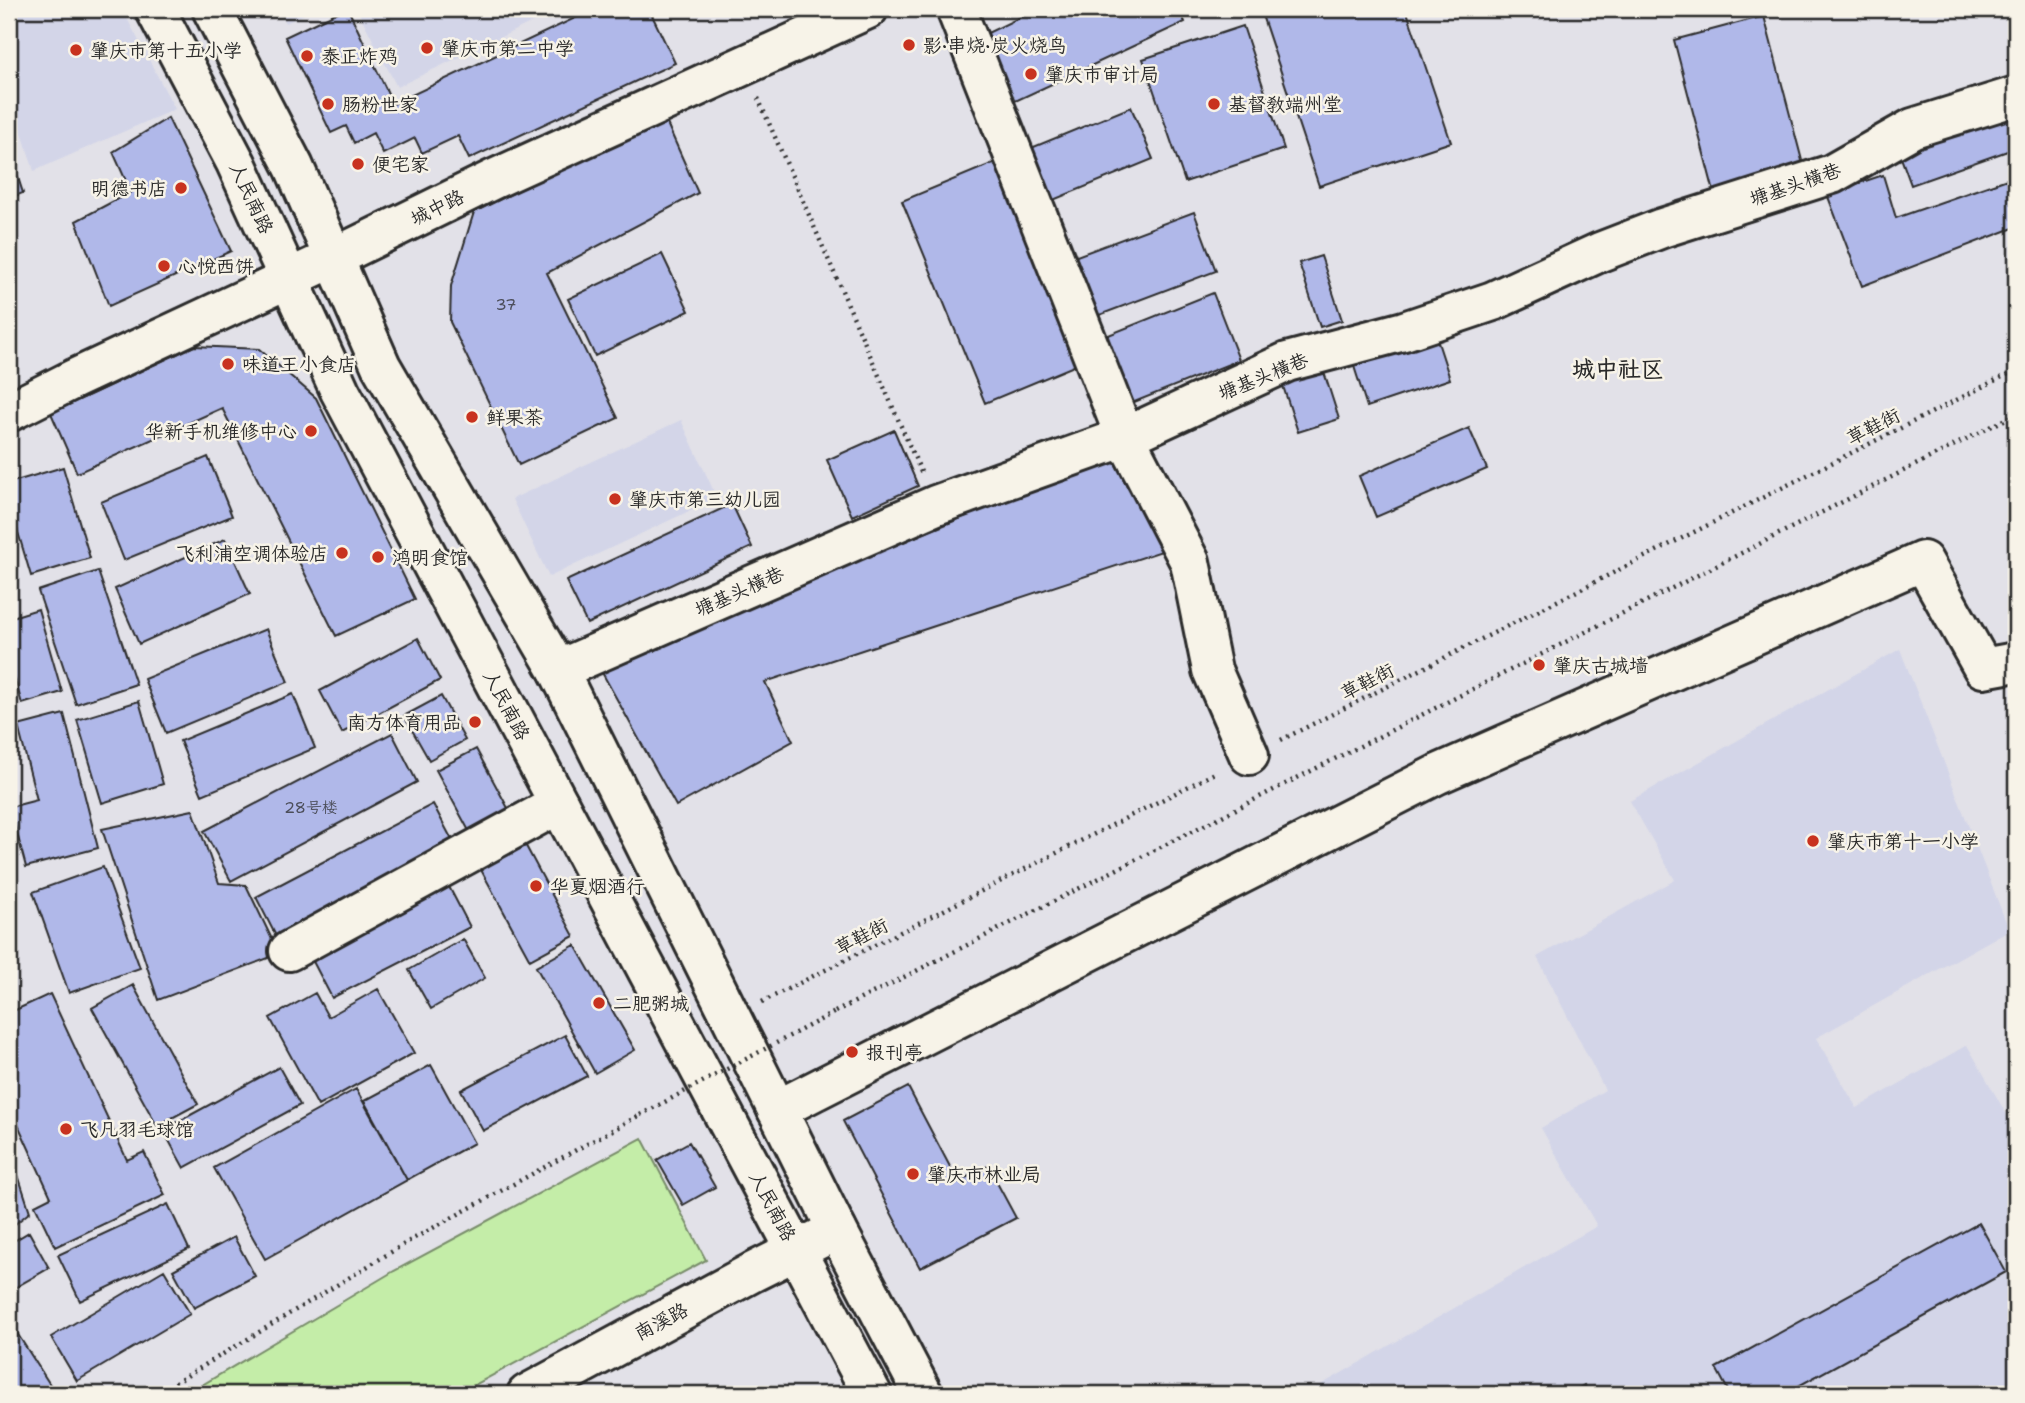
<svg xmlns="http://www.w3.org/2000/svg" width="2025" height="1403" viewBox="0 0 2025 1403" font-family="'Shantell Sans','LXGW WenKai TC',sans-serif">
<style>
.built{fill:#d3d5e8}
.green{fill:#c4eda8;stroke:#788c6a;stroke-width:2}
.building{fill:#b0b8e9;stroke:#2b2b2b;stroke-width:2}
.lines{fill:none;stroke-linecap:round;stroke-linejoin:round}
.minor-casing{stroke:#2b2b2b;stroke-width:44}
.major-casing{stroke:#2b2b2b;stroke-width:44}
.path{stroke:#2b2b2b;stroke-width:4.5;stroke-dasharray:2 5;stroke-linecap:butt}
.minor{stroke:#f7f3e8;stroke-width:38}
.major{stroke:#f7f3e8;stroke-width:38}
.path-bridge{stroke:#2b2b2b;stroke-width:4.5;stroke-dasharray:2 5;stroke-linecap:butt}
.poi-dot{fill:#c8321e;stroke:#f7f3e8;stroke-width:2.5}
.labels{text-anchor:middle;stroke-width:5;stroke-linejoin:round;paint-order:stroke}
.number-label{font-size:16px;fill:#4c4e5a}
.poi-label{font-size:19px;fill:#2b2b2b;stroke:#f7f3e8;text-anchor:start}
.street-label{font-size:19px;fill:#2b2b2b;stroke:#f7f3e8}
.quarter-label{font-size:23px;font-weight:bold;fill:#2b2b2b;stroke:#f7f3e8}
</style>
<rect width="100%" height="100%" fill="#e2e1e8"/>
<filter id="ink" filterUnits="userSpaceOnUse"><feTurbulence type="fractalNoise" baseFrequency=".0143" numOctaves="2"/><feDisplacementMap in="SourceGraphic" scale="14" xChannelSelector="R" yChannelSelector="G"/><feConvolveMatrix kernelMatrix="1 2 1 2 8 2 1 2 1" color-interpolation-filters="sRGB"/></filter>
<g filter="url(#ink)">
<path class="built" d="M 9,9 L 122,9 L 175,109 L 34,171 L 9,91 Z
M 279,9 L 314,9 L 286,23 Z
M 357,9 L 559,9 L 397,87 Z
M 681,420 L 717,498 L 549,577 L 512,499 Z
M 1900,649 L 2009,930 L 1816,1038 L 1857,1108 L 1967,1045 L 2016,1131 L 2016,1394 L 1305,1394 L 1597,1226 L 1541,1128 L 1605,1090 L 1537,957 L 1675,880 L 1630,801 Z"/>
<path class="green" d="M 642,1138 L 706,1260 L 458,1394 L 187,1394 L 394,1271 Z"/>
<path class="building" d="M 344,9 L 348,9 L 393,104 L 594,9 L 649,9 L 675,63 L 469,159 L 458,136 L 422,153 L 415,138 L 383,154 L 373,133 L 354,143 L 346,126 L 331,133 L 285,37 Z
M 1037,9 L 1179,9 L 1185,22 L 1000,108 L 973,40 Z
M 1260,9 L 1406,9 L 1451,142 L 1319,186 Z
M 1764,16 L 1805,172 L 1715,196 L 1674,40 Z
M 1243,26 L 1284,149 L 1185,182 L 1143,59 Z
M 1131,107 L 1153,159 L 1041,205 L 1019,153 Z
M 2016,111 L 2016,148 L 1911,185 L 1899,152 Z
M 168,118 L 231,251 L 109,306 L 76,221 L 131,192 L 113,152 Z
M 665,119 L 698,193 L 547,273 L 618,418 L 519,465 L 450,322 L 451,286 L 474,212 Z
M 9,150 L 23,193 L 9,198 Z
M 1003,159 L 1086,361 L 985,403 L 902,201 Z
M 1883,175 L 1896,218 L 2016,176 L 2016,227 L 1862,286 L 1827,194 Z
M 1194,212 L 1216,271 L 1089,319 L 1066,260 Z
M 662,254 L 689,311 L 595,356 L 568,299 Z
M 1321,256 L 1342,320 L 1320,327 L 1299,263 Z
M 1213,293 L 1239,360 L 1122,407 L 1096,340 Z
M 1435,333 L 1450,379 L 1367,407 L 1352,360 Z
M 194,346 L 259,349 L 316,398 L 415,599 L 336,636 L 222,408 L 77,473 L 51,413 Z
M 1322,366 L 1339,419 L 1298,432 L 1281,380 Z
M 1469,428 L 1487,469 L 1376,517 L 1359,476 Z
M 894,430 L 918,486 L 852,516 L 827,460 Z
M 1122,452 L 1165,550 L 765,682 L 793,741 L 676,806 L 599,667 Z
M 208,457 L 232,516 L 124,560 L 101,502 Z
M 63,467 L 90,558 L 31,576 L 9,502 L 9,483 Z
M 732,504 L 752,547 L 587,624 L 566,581 Z
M 225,539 L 250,594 L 139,644 L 115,589 Z
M 98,571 L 136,684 L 76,704 L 38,591 Z
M 38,609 L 62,692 L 22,704 L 9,658 L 9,618 Z
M 266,629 L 288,682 L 166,733 L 144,679 Z
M 418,638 L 440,680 L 342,733 L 320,691 Z
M 293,694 L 315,748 L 202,795 L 180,741 Z
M 441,696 L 465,740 L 429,760 L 404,716 Z
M 139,701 L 163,784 L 102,803 L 77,720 Z
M 64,714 L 98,848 L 26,867 L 10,807 L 37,800 L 18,726 Z
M 392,733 L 417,782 L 231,881 L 204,831 Z
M 476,749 L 515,821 L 475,842 L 436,770 Z
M 433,804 L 459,853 L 281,946 L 256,897 Z
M 193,810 L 219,883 L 246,885 L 279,954 L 158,1000 L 102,829 Z
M 519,833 L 574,936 L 530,960 L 474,857 Z
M 103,867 L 140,968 L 69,993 L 33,892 Z
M 445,879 L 470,927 L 332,998 L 307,950 Z
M 463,939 L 485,978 L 431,1009 L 409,970 Z
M 575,945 L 635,1050 L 595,1073 L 536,967 Z
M 133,985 L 198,1104 L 157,1126 L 92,1008 Z
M 378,989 L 414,1053 L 318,1106 L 270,1018 L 315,993 L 328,1017 Z
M 50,994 L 127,1160 L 144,1152 L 165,1195 L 55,1247 L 35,1205 L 51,1197 L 9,1105 L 9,1013 Z
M 565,1035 L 587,1076 L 483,1131 L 461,1090 Z
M 431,1065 L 474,1143 L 407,1180 L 364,1101 Z
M 279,1067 L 300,1105 L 184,1168 L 163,1130 Z
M 908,1087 L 958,1182 L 988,1166 L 1016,1218 L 920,1268 L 843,1121 Z
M 356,1089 L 407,1180 L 265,1259 L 214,1168 Z
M 689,1142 L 715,1187 L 683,1205 L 657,1160 Z
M 9,1147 L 30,1212 L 9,1229 Z
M 168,1204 L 189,1249 L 80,1301 L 58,1255 Z
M 1979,1223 L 2006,1272 L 1784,1394 L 1730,1394 L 1716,1368 Z
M 29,1232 L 49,1268 L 9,1291 L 9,1244 Z
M 234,1237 L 255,1276 L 194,1308 L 173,1270 Z
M 164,1270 L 190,1314 L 77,1381 L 51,1337 Z
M 15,1330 L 56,1394 L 10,1394 L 9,1392 L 9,1333 Z
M 1584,1385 L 1589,1394 L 1568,1394 Z"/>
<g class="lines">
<g class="minor-casing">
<path id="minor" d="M 956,9 L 1125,437 L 1190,562 L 1212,670 L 1249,755
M 9,412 L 74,379 L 333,258 L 494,179 L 868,9
M 558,670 L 936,505 L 1125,437 L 1287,362 L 1404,331 L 1493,301 L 1600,252 L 1662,228 L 1832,174 L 1913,128 L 2016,96
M 289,951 L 559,804
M 777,1110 L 1438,774 L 1923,561 L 1983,668 L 2016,662
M 527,1394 L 753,1272 L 837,1230"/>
</g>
<g class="major-casing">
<path id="major" d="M 155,9 L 236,163 L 340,391 L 872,1394
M 212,9 L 294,167 L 381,366 L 558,670 L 837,1230 L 923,1394"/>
</g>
<path class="path" d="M 758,98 L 921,472
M 1281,740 L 2016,370
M 762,1002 L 1217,772
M 835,1012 L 2016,414
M 157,1394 L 411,1240 L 640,1115"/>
<use href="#minor" class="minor"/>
<use href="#major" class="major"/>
<path class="path-bridge" d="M 640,1115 L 835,1012"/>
</g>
</g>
<g class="poi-dot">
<circle cx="909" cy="45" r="7"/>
<circle cx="427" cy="48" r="7"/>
<circle cx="76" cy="50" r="7"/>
<circle cx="307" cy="56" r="7"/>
<circle cx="1031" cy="74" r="7"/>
<circle cx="328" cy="104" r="7"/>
<circle cx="1214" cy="104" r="7"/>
<circle cx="358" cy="164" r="7"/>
<circle cx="181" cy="188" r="7"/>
<circle cx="164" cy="266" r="7"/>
<circle cx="228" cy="364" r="7"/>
<circle cx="472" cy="417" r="7"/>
<circle cx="311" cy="431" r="7"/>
<circle cx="615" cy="499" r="7"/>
<circle cx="342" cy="553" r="7"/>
<circle cx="378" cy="557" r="7"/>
<circle cx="1539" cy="665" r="7"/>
<circle cx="475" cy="722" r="7"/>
<circle cx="1813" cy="841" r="7"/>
<circle cx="536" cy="886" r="7"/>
<circle cx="599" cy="1003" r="7"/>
<circle cx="852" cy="1052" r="7"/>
<circle cx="66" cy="1129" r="7"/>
<circle cx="913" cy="1174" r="7"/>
</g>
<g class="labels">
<g class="number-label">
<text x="506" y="310">37</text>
<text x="311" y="813">28号楼</text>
</g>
<g class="poi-label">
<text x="923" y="52">影·串烧·炭火烧鸟</text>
<text x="441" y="55">肇庆市第二中学</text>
<text x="90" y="57">肇庆市第十五小学</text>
<text x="321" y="63">泰正炸鸡</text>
<text x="1045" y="81">肇庆市审计局</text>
<text x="342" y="111">肠粉世家</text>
<text x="1228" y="111">基督教端州堂</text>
<text x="372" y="171">便宅家</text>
<text x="167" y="195" text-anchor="end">明德书店</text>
<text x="178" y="273">心悦西饼</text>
<text x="242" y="371">味道王小食店</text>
<text x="486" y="424">鲜果茶</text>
<text x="297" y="438" text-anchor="end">华新手机维修中心</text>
<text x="629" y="506">肇庆市第三幼儿园</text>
<text x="328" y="560" text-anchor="end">飞利浦空调体验店</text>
<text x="392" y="564">鸿明食馆</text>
<text x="1553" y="672">肇庆古城墙</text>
<text x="461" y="729" text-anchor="end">南方体育用品</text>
<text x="1827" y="848">肇庆市第十一小学</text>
<text x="550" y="893">华夏烟酒行</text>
<text x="613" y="1010">二肥粥城</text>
<text x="866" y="1059">报刊亭</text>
<text x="80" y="1136">飞凡羽毛球馆</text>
<text x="927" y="1181">肇庆市林业局</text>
</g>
<g class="street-label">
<text transform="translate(1795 184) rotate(-19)" y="7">塘基头横巷</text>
<text transform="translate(252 198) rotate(65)" y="7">人民南路</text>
<text transform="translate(437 207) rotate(-26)" y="7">城中路</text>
<text transform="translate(1263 376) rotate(-22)" y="7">塘基头横巷</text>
<text transform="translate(1873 426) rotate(-27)" y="7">草鞋街</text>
<text transform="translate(739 591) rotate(-24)" y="7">塘基头横巷</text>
<text transform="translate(1367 681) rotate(-27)" y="7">草鞋街</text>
<text transform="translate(507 705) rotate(62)" y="7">人民南路</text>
<text transform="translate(861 936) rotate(-27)" y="7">草鞋街</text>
<text transform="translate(773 1206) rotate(62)" y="7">人民南路</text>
<text transform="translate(661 1321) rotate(-28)" y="7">南溪路</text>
</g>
<g class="quarter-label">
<text x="1618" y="377">城中社区</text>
</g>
</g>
<rect width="2025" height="1403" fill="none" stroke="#f7f3e8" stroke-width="35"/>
<rect x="18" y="18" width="1990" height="1368" fill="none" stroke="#2b2b2b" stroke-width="2.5" filter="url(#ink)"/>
</svg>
